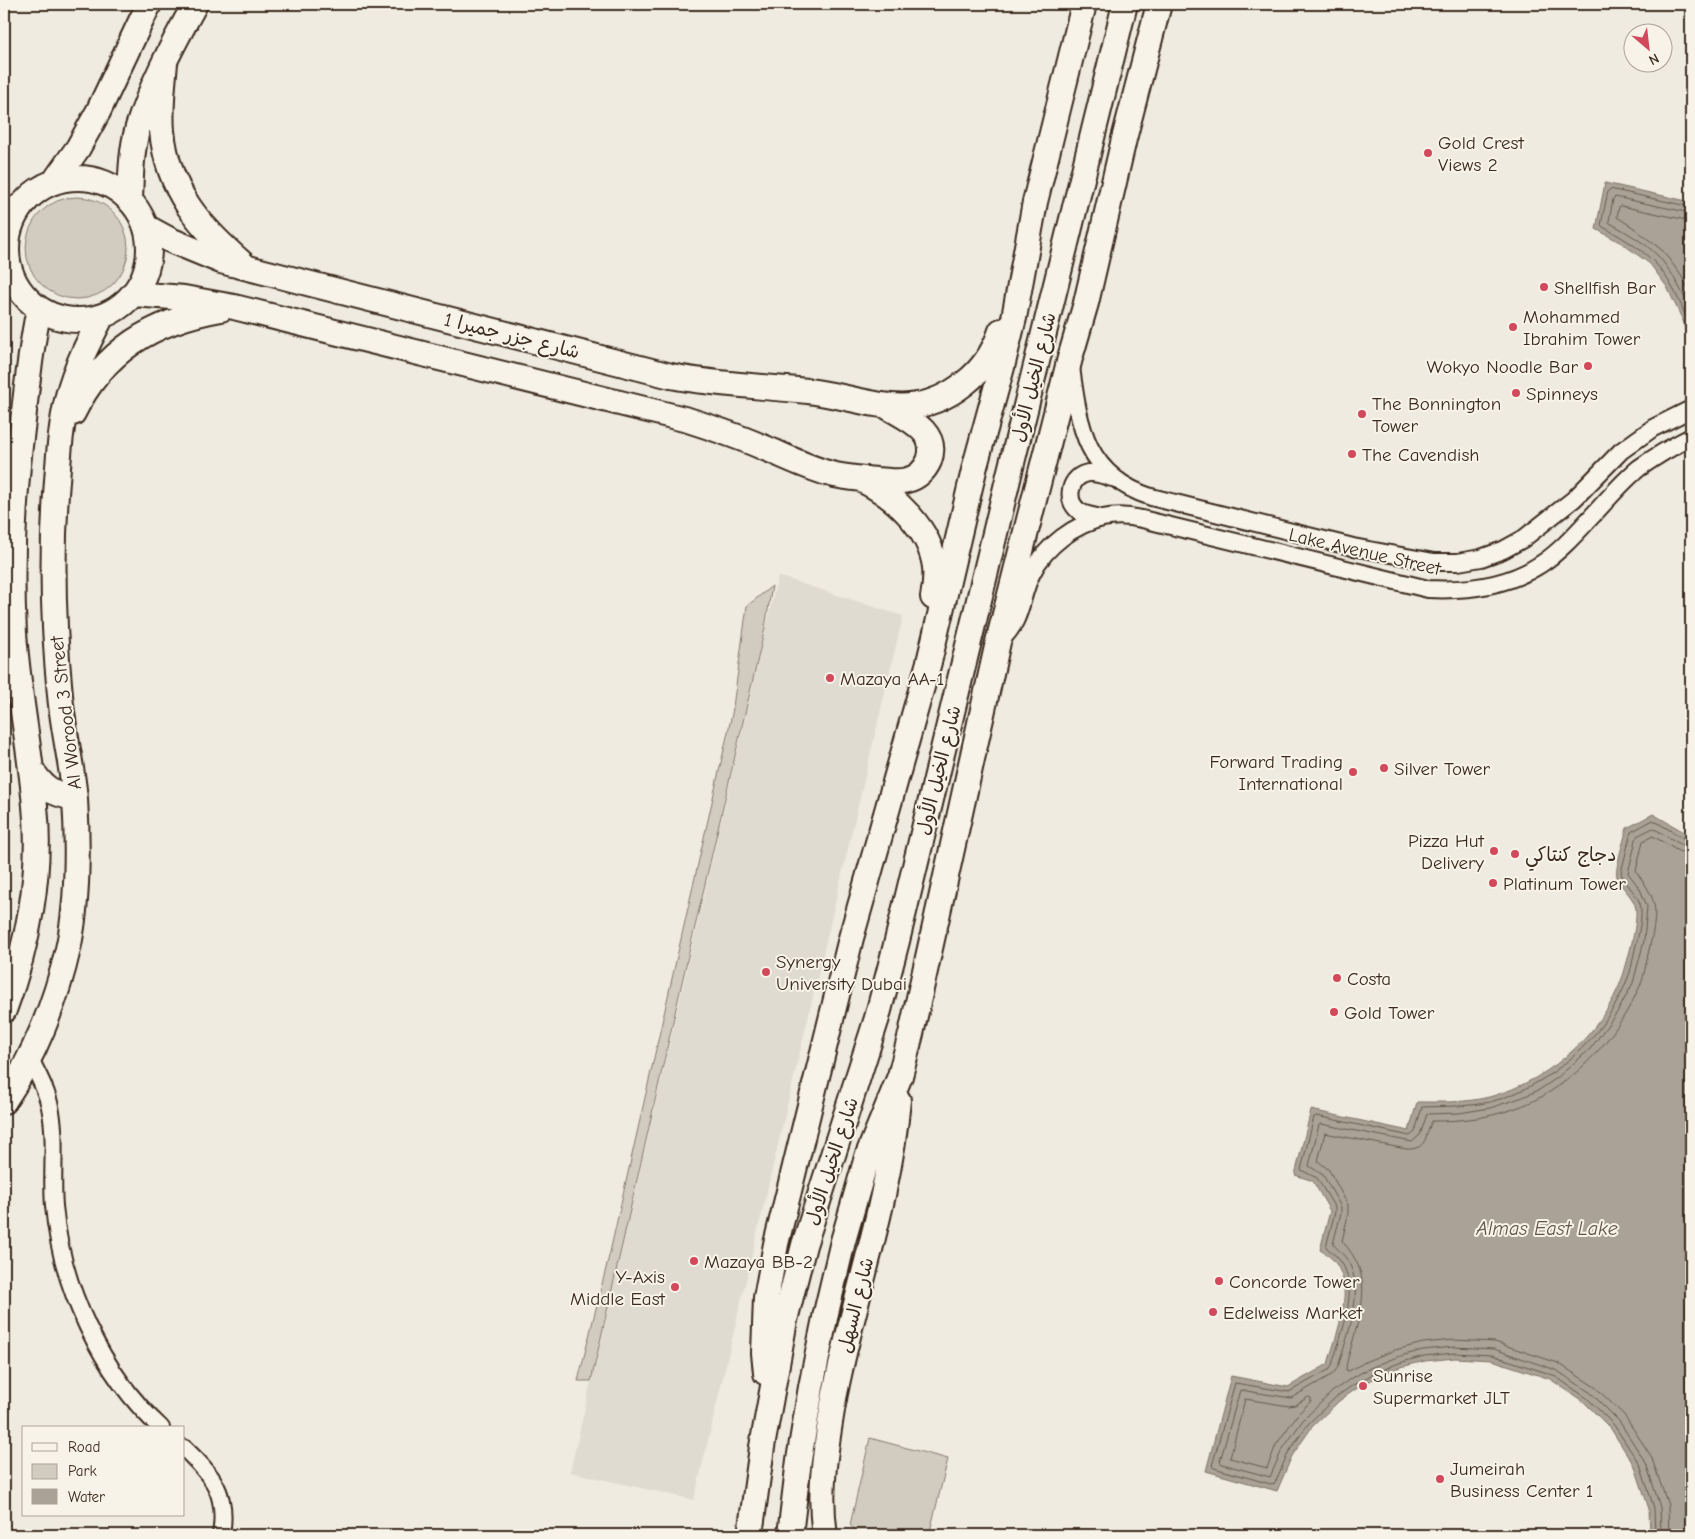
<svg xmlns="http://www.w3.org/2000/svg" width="1695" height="1539" viewBox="0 0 1695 1539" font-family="'Comic Neue','Playpen Sans Arabic',sans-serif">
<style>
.built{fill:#e0dbd0}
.green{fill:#d1cbc0;stroke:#867a6f}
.water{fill:#aaa296;stroke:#7e7266}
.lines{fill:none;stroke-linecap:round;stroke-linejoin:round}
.shore{stroke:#675a4e;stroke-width:1}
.street-casing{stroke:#3b2a1e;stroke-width:20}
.secondary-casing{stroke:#3b2a1e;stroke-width:28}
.street{stroke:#f7f3e8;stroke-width:16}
.secondary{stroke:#f7f3e8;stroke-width:24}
.poi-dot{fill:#d1495b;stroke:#f7f3e8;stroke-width:2}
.labels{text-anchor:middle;stroke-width:4;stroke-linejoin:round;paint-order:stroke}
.poi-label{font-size:19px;fill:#3b2a1e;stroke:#f7f3e8;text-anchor:start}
.street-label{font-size:19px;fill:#3b2a1e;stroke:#f7f3e8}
.water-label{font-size:20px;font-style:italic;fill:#625448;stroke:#f7f3e8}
</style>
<rect width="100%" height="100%" fill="#efebe0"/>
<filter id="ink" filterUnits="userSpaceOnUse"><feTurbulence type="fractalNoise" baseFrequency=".02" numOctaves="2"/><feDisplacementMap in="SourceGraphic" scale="10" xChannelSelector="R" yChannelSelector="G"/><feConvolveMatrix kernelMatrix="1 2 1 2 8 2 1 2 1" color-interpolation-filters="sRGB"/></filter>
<g filter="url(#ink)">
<path class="built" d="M 778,576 L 903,616 L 694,1500 L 570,1472 Z"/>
<path class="green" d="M26 248a51 51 0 1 1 102 0a51 51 0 1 1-102 0Z
M 772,586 L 765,628 L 683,978 L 591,1381 L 578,1381 L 610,1252 L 732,714 L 747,606 Z
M 870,1438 L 948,1459 L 929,1535 L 860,1535 L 850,1525 Z"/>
<path class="water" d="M 1605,183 L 1691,202 L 1691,352 L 1690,352 L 1683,321 L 1667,287 L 1650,264 L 1623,244 L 1596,229 Z
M 1653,814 L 1691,836 L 1691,1535 L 1650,1535 L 1649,1509 L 1635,1467 L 1611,1429 L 1584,1402 L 1550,1379 L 1492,1360 L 1455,1358 L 1425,1361 L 1401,1367 L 1375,1378 L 1356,1389 L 1339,1401 L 1312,1427 L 1292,1456 L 1277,1491 L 1206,1471 L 1231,1376 L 1288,1387 L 1328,1364 C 1335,1338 1353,1294 1339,1269 C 1335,1260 1328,1255 1320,1250 L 1330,1211 L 1313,1181 L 1295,1175 L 1311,1110 L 1409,1131 L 1417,1102 C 1441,1102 1465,1103 1489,1097 C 1553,1080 1611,1027 1627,962 C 1631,947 1637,924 1636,909 C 1634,896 1621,889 1617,877 C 1614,870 1625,837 1627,828 Z"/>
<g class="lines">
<path class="shore" d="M 1691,207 L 1610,189 L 1608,191 L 1601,225 L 1603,227 C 1620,236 1637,246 1651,259 C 1669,275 1686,311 1691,334
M 1691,213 L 1615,197 L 1613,199 L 1609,221 L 1610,223 C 1626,232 1646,243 1659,257 C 1673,273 1682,292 1691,311
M 1691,221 L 1621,206 L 1619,207 L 1617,217 L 1634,228 L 1663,251 L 1682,277 L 1691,294
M 1309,1397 L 1311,1398 L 1311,1401 L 1297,1415 L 1276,1445 L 1267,1468 L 1230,1458 L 1245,1399 L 1289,1406 L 1295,1405 Z
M 1655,1535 L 1654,1508 L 1640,1465 L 1614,1425 L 1587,1398 L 1553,1375 L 1492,1355 L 1455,1353 L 1424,1356 L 1399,1363 L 1373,1374 L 1353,1385 L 1336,1397 L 1308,1424 L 1288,1453 L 1274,1485 L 1214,1468 L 1212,1466 L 1235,1383 L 1289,1392 L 1330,1369 L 1332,1365 C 1340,1337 1358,1294 1344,1267 C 1340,1258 1332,1253 1326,1247 L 1335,1212 L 1335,1208 L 1317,1178 L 1301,1170 L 1314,1117 L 1317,1116 L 1410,1136 L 1415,1132 L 1422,1107 C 1445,1106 1467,1107 1490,1102 C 1550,1086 1605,1038 1627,980 C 1631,972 1632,963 1634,954 C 1637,940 1642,923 1641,909 C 1640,894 1625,886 1621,873 L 1631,832 L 1653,820 L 1683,838 L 1691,840
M 1661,1535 L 1660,1507 L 1646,1463 L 1619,1421 L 1591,1393 L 1556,1370 L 1494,1349 L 1454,1347 L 1423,1350 L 1397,1357 L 1370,1368 L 1350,1379 L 1332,1392 L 1303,1420 L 1282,1450 L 1270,1477 L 1222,1464 L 1220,1461 L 1240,1390 L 1291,1398 L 1333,1374 L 1338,1367 C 1347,1336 1364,1296 1350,1265 C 1347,1257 1339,1251 1333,1244 L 1341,1213 L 1341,1207 L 1323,1175 L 1309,1166 L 1319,1125 L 1321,1124 L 1412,1142 L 1420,1135 L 1427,1114 L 1459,1113 L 1490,1108 L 1523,1097 L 1539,1090 L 1557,1078 L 1590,1049 L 1618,1011 L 1633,983 L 1644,941 L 1647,906 L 1640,889 L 1628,873 L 1637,836 L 1653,828 L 1680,844 L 1691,847
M 1669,1535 L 1668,1505 L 1651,1456 L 1624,1415 L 1595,1387 L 1558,1363 L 1495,1342 L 1454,1340 L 1423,1343 L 1395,1350 L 1367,1361 L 1349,1371 L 1346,1370 C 1346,1362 1350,1352 1352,1344 C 1363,1304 1373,1275 1342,1241 L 1348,1215 L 1348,1205 L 1329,1170 L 1318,1161 L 1325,1133 L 1406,1149 C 1428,1150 1425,1135 1432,1121 C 1441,1121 1450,1121 1459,1120 C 1487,1118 1518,1110 1543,1096 C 1586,1071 1619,1032 1640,986 C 1645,975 1646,961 1649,950 C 1652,938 1657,915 1654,904 C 1651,891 1643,882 1636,871 L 1643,841 L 1653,836 L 1678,851 L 1691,854"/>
<g class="street-casing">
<path id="street" d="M 4,211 L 36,192
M 4,264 L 11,274
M 1071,367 C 1079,427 1086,476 1151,497 L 1353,547 L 1434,562 L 1458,562 L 1481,558 L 1503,550 L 1523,539 L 1574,499 L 1621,451 L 1653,428 L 1691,409
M 1102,518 C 1095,516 1085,516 1079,511 C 1064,500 1070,475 1089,473 C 1097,472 1105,476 1112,478
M 1000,641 C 1024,618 1019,599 1032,573 C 1045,546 1075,524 1103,518 C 1116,515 1129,516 1142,519 L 1428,589 C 1468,591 1508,586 1541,564 C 1561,551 1578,531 1594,514 C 1608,499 1622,482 1639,468 C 1656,456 1673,446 1691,437
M 29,1057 C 36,1071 44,1085 48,1099 C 58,1133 51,1170 54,1206 C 61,1286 101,1373 161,1428
M 184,1448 C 213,1476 228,1493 221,1535"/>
</g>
<g class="secondary-casing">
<path id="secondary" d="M 165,63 C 163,85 160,108 162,131 C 168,191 199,226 243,264
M7 249a71 71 0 1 1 142 0a71 71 0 1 1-142 0Z
M 54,182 L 78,148 L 98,112 L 149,4
M 130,200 C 131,176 131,151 138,127 C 151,85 174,42 195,4
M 146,227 L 170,240 L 221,261 L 671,376 C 717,385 762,386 808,391 C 867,398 911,426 965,383 C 982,370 994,352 1001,331
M 134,294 L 184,298 L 234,307 L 688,420 C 713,428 737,436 760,446 C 785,456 809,469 835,475 C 849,478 863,479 877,480 C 886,480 898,483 907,480 C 917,478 925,470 929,461 C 940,432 908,419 888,407
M 73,413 C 104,350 153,321 221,309
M 864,481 C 896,497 930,529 935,567 C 936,577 935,587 933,597
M 31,769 C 43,788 52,794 75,798
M 4,1010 C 28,946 42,874 35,806 C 30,748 18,691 14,633 C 10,562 14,491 23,421 C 27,383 31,346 39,309
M 4,1101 C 34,1057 56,1002 68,949 C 78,905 78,844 75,799 C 72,764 63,730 60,695 C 53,623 51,552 57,481 C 59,452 61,424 68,396 C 75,368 88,343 101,318
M 766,1373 L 764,1353 L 766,1298 L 776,1244 L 851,938 L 929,662 L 975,466 L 1002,367 L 1014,318 L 1035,202 L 1084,4
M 750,1535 L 762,1447 L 785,1320 L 804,1245 L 877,1018 L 897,941 L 1009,475 L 1125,4
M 790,1535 L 799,1460 L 811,1387 L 826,1313 L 843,1241 L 867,1157 L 900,1076 L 911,1034 L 998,642 L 1070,358 L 1086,303 L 1124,139 L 1159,4
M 825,1535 C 818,1490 826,1448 833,1404 C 852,1302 889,1204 898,1100"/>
</g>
<use href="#street" class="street"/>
<use href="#secondary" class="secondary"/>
</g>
</g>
<g class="poi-dot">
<circle cx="1428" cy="153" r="5"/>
<circle cx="1544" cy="287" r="5"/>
<circle cx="1513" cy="327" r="5"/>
<circle cx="1588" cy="366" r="5"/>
<circle cx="1516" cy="393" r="5"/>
<circle cx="1362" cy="414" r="5"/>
<circle cx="1352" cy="454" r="5"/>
<circle cx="830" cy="678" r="5"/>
<circle cx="1384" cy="768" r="5"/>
<circle cx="1353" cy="772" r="5"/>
<circle cx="1494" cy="851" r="5"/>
<circle cx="1515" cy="854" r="5"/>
<circle cx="1493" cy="883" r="5"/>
<circle cx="766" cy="972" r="5"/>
<circle cx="1337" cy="978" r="5"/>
<circle cx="1334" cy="1012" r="5"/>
<circle cx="694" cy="1261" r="5"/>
<circle cx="1219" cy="1281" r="5"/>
<circle cx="675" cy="1287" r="5"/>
<circle cx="1213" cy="1312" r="5"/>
<circle cx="1363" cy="1386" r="5"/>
<circle cx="1440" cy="1479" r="5"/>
</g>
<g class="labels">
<g class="poi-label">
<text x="1438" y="149">Gold Crest<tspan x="1438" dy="22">Views 2</tspan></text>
<text x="1554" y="294">Shellfish Bar</text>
<text x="1523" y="323">Mohammed<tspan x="1523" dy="22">Ibrahim Tower</tspan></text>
<text x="1578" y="373" text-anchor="end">Wokyo Noodle Bar</text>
<text x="1526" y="400">Spinneys</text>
<text x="1372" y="410">The Bonnington<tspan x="1372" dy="22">Tower</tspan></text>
<text x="1362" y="461">The Cavendish</text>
<text x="840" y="685">Mazaya AA-1</text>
<text x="1343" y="768" text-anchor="end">Forward Trading<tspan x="1343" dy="22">International</tspan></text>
<text x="1394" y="775">Silver Tower</text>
<text x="1484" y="847" text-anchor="end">Pizza Hut<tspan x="1484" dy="22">Delivery</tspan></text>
<text x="1525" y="861">دجاج كنتاكي</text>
<text x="1503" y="890">Platinum Tower</text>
<text x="776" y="968">Synergy<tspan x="776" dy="22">University Dubai</tspan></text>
<text x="1347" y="985">Costa</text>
<text x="1344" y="1019">Gold Tower</text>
<text x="704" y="1268">Mazaya BB-2</text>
<text x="665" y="1283" text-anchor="end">Y-Axis<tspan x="665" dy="22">Middle East</tspan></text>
<text x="1229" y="1288">Concorde Tower</text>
<text x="1223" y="1319">Edelweiss Market</text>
<text x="1373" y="1382">Sunrise<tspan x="1373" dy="22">Supermarket JLT</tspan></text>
<text x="1450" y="1475">Jumeirah<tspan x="1450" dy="22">Business Center 1</tspan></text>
</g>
<g class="street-label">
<text transform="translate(512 335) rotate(14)" y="7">شارع جزر جميرا 1</text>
<text transform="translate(1033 377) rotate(-76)" y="7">شارع الخيل الأول</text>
<text transform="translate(1365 551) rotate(13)" y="7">Lake Avenue Street</text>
<text transform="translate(65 713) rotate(-97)" y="7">Al Worood 3 Street</text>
<text transform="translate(938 770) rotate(-76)" y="7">شارع الخيل الأول</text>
<text transform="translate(831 1161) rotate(-72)" y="7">شارع الخيل الأول</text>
<text transform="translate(855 1305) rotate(-76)" y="7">شارع السهل</text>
</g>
<g class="water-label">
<text x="1547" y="1235">Almas East Lake</text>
</g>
</g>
<rect width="1695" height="1539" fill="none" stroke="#f7f3e8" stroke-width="20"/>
<rect x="10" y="10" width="1675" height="1519" fill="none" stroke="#3b2a1e" stroke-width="2" filter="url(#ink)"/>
<rect x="22" y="1426" width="162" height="90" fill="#f7f3e8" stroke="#aca397"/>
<rect x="32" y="1443" width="25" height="8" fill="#f7f3e8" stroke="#aca397"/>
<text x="68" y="1452" font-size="15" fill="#3b2a1e">Road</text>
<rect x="32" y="1464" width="25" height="15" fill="#d1cbc0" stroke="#aca397"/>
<text x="68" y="1476" font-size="15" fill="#3b2a1e">Park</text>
<rect x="32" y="1489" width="25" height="15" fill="#aaa296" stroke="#aca397"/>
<text x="68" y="1502" font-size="15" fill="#3b2a1e">Water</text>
<g transform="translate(1648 48) rotate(152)"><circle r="24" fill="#f7f3e8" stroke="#aca397"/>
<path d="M0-4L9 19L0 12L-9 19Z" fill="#d1495b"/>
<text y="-8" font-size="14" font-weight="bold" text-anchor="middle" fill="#3b2a1e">N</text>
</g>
</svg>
